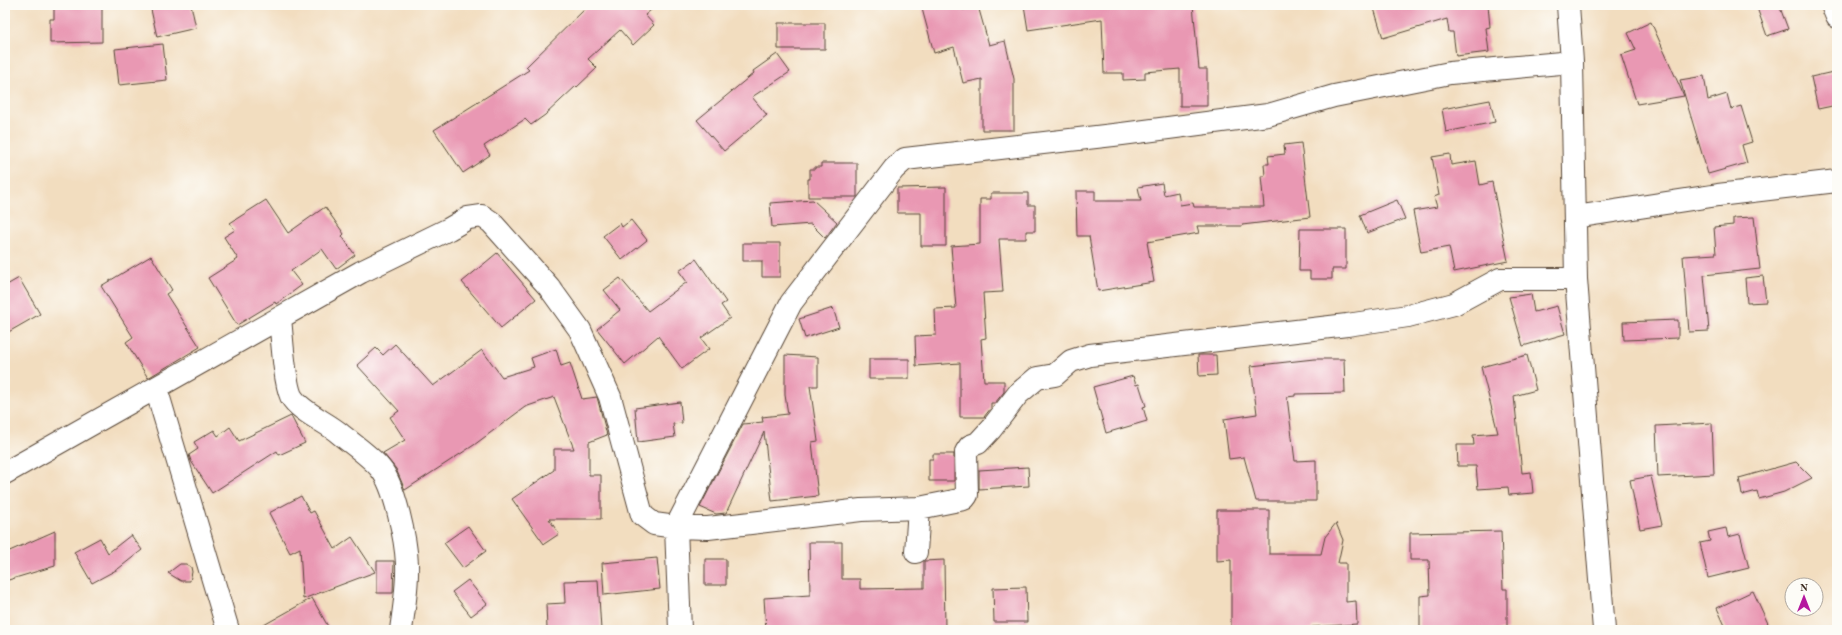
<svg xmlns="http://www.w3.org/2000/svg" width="1842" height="635" viewBox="0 0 1842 635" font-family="'Old Standard TT',serif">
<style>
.building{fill:#e998b3}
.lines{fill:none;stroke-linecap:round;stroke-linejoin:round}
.street-casing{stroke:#564536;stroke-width:24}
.street{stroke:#fff;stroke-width:22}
</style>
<rect width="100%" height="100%" fill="#fdfcf7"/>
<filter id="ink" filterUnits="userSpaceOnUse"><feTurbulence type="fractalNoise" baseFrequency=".025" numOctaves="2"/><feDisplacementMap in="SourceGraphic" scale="8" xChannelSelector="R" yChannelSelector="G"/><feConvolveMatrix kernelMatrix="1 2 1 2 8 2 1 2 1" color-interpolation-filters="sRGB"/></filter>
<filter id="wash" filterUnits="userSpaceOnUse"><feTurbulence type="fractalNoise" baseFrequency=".012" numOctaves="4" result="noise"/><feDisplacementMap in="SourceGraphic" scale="16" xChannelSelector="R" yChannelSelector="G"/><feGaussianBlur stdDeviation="0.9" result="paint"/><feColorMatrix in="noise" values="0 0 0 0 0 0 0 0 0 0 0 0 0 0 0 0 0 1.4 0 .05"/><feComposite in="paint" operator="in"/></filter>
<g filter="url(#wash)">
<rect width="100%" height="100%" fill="#f2ddbf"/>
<g id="blocks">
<path class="building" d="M 54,5 L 90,5 L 90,7 L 102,7 L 102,42 L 50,43 L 50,19 L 54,19 Z
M 150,5 L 191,5 L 196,28 L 157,37 Z
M 589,5 L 657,5 L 645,15 L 654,25 L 633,45 L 620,30 L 588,59 L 597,68 L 577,87 L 576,86 L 545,115 L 531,125 L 525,119 L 484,146 L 490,155 L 463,173 L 434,130 L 529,70 L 526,67 Z
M 921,5 L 962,5 L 963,10 L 978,6 L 989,45 L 1005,41 L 1014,79 L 1014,130 L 982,130 L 982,79 L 963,83 L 954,47 L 934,53 Z
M 1024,5 L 1193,5 L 1199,69 L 1207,69 L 1207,106 L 1180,106 L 1180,69 L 1145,72 L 1145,79 L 1123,80 L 1123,73 L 1104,73 L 1102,19 L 1028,30 Z
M 1373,5 L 1488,5 L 1490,27 L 1486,28 L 1489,52 L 1456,56 L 1453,32 L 1449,32 L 1447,19 L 1383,38 Z
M 1756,5 L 1779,5 L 1788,29 L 1767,36 Z
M 1651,22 L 1684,96 L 1637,104 L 1621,55 L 1636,50 L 1628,33 Z
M 778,23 L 825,23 L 825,49 L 778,49 Z
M 163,44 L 167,80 L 119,85 L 115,49 Z
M 777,54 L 790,72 L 752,97 L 767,115 L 724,151 L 697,120 L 754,73 L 753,71 Z
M 1833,72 L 1837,90 L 1837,105 L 1818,109 L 1811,77 Z
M 1704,76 L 1708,100 L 1727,94 L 1731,109 L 1741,106 L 1752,142 L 1742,145 L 1747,163 L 1708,174 L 1680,80 Z
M 1490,100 L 1495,122 L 1446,132 L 1442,109 Z
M 1301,143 L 1310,217 L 1242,225 L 1242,226 L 1197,226 L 1199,233 L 1147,242 L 1154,282 L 1098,291 L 1089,236 L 1077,236 L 1076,191 L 1095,191 L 1095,201 L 1141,201 L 1138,187 L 1162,183 L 1164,195 L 1178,192 L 1180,205 L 1193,203 L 1194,207 L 1264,207 L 1261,176 L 1265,176 L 1264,164 L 1269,164 L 1268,156 L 1285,154 L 1284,145 Z
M 1450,154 L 1451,165 L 1476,161 L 1480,185 L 1492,182 L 1508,261 L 1454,272 L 1449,247 L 1421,252 L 1413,211 L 1437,207 L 1434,197 L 1439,195 L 1432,157 Z
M 821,163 L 857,163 L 857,197 L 808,197 L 808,179 L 810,179 L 810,169 L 815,169 L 815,167 L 821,167 Z
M 946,187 L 946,246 L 921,246 L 921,213 L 897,213 L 897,188 Z
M 991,193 L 1028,193 L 1028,205 L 1035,205 L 1035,231 L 1026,231 L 1026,239 L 999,239 L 1003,292 L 983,293 L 986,338 L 981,339 L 984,381 L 1004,381 L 1004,392 L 995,403 L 991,403 L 991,408 L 984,417 L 960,417 L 960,363 L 916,366 L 915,336 L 936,335 L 935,309 L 956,308 L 951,246 L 980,244 L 980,199 L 991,199 Z
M 266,200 L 288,233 L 325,207 L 344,234 L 342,236 L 355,255 L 336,269 L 322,249 L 291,271 L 302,285 L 276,304 L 275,302 L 237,325 L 208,278 L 238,259 L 224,237 L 235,230 L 230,223 Z
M 813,200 L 837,222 L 825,238 L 811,224 L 772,227 L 770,203 Z
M 1397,200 L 1405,219 L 1367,233 L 1360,215 Z
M 1754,217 L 1760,269 L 1704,275 L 1709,331 L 1689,332 L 1683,256 L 1716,254 L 1714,227 L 1733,225 L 1733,218 Z
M 631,220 L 647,240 L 622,260 L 603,236 L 620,223 L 622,227 Z
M 1300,229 L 1346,229 L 1346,269 L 1332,269 L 1332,279 L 1310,279 L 1310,271 L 1299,271 Z
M 743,243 L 780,243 L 780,277 L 762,277 L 762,261 L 743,261 Z
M 497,253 L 536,299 L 501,328 L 462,282 Z
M 151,256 L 172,290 L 166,294 L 200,347 L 148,378 L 126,342 L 133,337 L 101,286 Z
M 696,259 L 726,302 L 721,305 L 730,318 L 701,338 L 709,349 L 682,369 L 658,336 L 625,364 L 597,329 L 620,310 L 604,290 L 620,278 L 648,311 L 687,282 L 679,271 Z
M 1763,276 L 1766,302 L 1747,303 L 1745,278 Z
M 19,278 L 40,314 L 5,334 L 5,286 Z
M 1531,294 L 1534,312 L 1557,306 L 1565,334 L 1523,346 L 1509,297 Z
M 833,308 L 839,327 L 805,338 L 799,319 Z
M 1678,320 L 1678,338 L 1624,340 L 1623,322 Z
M 395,344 L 433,386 L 482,350 L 502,377 L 534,367 L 531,358 L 556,349 L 561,366 L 570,363 L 582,399 L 597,397 L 607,435 L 589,442 L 589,475 L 601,475 L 601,519 L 549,519 L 559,534 L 544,544 L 512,499 L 554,470 L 554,449 L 574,449 L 554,397 L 525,407 L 474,445 L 405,490 L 396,469 L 383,453 L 405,440 L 390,417 L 399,411 L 357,365 L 376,348 L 383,355 Z
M 785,355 L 818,357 L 818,386 L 810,386 L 818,441 L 812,442 L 818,496 L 772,501 L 764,432 L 726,513 L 716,514 L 700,507 L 743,424 L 763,422 L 762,417 L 788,414 L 785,395 Z
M 1198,355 L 1216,355 L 1217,375 L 1199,376 Z
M 1527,355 L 1536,390 L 1514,396 L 1522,473 L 1531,472 L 1533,493 L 1509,495 L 1508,487 L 1478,489 L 1476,466 L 1458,466 L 1457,445 L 1474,445 L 1473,435 L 1498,433 L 1481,367 Z
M 869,359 L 909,359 L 909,379 L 869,379 Z
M 1314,359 L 1344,359 L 1345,393 L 1295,394 L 1295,396 L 1287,397 L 1295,461 L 1316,460 L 1316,501 L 1256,501 L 1244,457 L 1229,459 L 1224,419 L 1257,414 L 1251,366 Z
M 1133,376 L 1136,385 L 1139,384 L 1146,406 L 1143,407 L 1147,421 L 1106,433 L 1093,387 Z
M 680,402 L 682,423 L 673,424 L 675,437 L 638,442 L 635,408 Z
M 291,416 L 305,443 L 279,455 L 277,451 L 212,493 L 191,461 L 189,455 L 198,449 L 194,442 L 214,430 L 218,436 L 230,427 L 239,441 Z
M 1712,423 L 1714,474 L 1658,477 L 1656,426 Z
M 933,454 L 954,454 L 954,481 L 929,481 L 929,459 L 933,459 Z
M 1796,462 L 1812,478 L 1784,492 L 1759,499 L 1757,491 L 1742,495 L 1739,478 Z
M 1028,467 L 1029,486 L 979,489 L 979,470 Z
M 1651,476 L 1662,525 L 1640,529 L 1630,480 Z
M 301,496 L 310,513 L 314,511 L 335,549 L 352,537 L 375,572 L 303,599 L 300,548 L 290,553 L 269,513 Z
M 1217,510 L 1269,510 L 1269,554 L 1321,554 L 1325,537 L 1336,523 L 1343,540 L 1338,563 L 1346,563 L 1346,602 L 1356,601 L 1357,624 L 1312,627 L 1312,630 L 1231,630 L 1231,560 L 1217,561 Z
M 468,526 L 486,551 L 463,568 L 444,543 Z
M 1726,528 L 1728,537 L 1740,534 L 1749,568 L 1708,578 L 1700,543 L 1710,541 L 1708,532 Z
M 55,531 L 55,566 L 5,581 L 5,553 Z
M 1501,531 L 1503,589 L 1507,589 L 1507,630 L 1420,630 L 1420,596 L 1430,595 L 1429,560 L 1410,560 L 1410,533 Z
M 131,535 L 142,550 L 118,569 L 92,583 L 74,552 L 100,538 L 108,553 Z
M 809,542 L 842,542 L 842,579 L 860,579 L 860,589 L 924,588 L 924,561 L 944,560 L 945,630 L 766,630 L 764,598 L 810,595 Z
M 657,558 L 660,589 L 604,595 L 602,563 Z
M 705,559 L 726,559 L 726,585 L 705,585 Z
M 377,561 L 394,561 L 393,593 L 377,593 Z
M 180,564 L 186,564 L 191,567 L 192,572 L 190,581 L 181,581 L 168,573 Z
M 468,580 L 487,604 L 471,616 L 452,592 Z
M 598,580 L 601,630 L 567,630 L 567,628 L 547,629 L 546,604 L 565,603 L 564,581 Z
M 1026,587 L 1027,622 L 994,622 L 993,588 Z
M 1753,591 L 1771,630 L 1727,630 L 1717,608 Z
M 312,598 L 330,630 L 255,630 Z"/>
</g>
</g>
<g filter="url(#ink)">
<use href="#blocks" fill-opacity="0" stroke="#564536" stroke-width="1"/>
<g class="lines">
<g class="street-casing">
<path id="street" d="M 1568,5 L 1572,62 L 1576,279 L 1604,630
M 1832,5 L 1837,17
M 1575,217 L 1718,195 L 1837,181
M 280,318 C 282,336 284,380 291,396 C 299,411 326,422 339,433 C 352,444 369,455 380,468 C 395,485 406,541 407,564 C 408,585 404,608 401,630
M 156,388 L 228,630
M 5,473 L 361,272 L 449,229 L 468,218 L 482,216 L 491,222 L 549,287 L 580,330 L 610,397 L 642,515 L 654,524 L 676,527 L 708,528 L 861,510 L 919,508
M 916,552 L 919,508 L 964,499 L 967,495 L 966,452 L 970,446 L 978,443 L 991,429 L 1018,394 L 1037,378 L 1055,375 L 1071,361 L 1090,355 L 1347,325 L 1408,316 L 1454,304 L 1500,279 L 1576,279
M 680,630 L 676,527 L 791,303 L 894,169 L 905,159 L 1122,134 L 1268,115 L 1334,96 L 1450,73 L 1572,62"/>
</g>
<use href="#street" class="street"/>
</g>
</g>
<rect width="1842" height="635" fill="none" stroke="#fdfcf7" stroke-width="20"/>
<g transform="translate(1804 597)"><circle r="19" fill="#fdfcf7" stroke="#afa8a0"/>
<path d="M0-3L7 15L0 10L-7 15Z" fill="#b5179e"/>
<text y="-6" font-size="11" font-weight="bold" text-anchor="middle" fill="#3b2a1e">N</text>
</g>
</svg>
